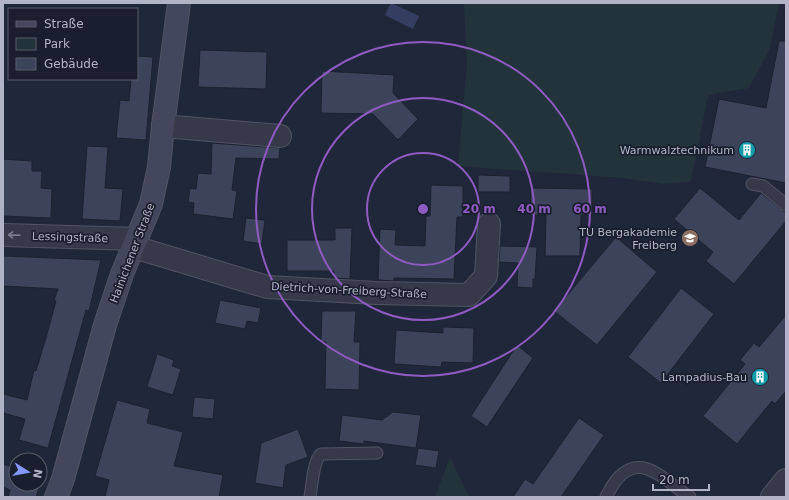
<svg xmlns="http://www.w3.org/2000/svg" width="789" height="500" viewBox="0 0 789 500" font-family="'DejaVu Sans',sans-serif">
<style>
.green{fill:#23333b}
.water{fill:#353e61}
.building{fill:#3d435a;stroke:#1c2131}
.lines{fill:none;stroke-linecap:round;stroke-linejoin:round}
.lane-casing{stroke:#505465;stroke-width:13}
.street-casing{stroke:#505465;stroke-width:24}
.secondary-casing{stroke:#505465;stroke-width:24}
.lane{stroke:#35394a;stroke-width:11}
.street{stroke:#35394a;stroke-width:22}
.secondary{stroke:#43475d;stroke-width:22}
.oneway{stroke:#797d8e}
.ring{fill:none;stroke:#8e5cc1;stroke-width:2}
.labels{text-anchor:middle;stroke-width:3.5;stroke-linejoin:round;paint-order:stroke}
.poi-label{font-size:11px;fill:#b0b4c6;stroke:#1a1f2f;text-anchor:end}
.street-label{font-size:11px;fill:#b0b4c6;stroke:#1a1f2f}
.centre{fill:#8e5cc1;stroke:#1a1f2f;stroke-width:2}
.ring-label{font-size:12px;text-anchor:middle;font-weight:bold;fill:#8e5cc1;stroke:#1a1f2f;stroke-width:3.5;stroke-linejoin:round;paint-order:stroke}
</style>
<rect width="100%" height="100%" fill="#21273a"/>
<path class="green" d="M 464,3 L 779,3 L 770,48 L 749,88 L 708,95 L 695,162 L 690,182 L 663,184 L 624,178 L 458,166 L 467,63 Z
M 450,457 L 469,497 L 435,497 Z"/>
<path class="water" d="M 391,3 L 419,16 L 413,29 L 385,15 Z"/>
<path class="building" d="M 779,41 L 786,41 L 786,183 L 705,167 L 719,99 L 766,108 Z
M 200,50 L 267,52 L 266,89 L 198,87 Z
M 137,56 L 153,57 L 146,140 L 116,138 L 120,100 L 129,101 L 131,79 L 137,79 Z
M 322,71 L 394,75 L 393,93 L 418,119 L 398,140 L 373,114 L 321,113 Z
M 212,143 L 280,148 L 279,159 L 236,158 L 232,190 L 237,191 L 233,219 L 193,214 L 194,203 L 188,202 L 190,188 L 196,189 L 198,173 L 211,174 Z
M 87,146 L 108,147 L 105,188 L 123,189 L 120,221 L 82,219 Z
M 3,159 L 32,161 L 32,171 L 42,171 L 41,188 L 52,189 L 51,218 L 3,216 Z
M 478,175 L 510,176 L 510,192 L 478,192 Z
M 431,185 L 463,186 L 463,217 L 457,217 L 454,279 L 394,278 L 394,281 L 378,280 L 380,229 L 396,230 L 395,245 L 425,246 L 426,216 L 430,216 Z
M 531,188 L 592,189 L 592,215 L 581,215 L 580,256 L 545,256 L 546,215 L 530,215 Z
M 700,188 L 739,220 L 761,193 L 786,213 L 786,221 L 734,284 L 706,261 L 713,252 L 674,219 Z
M 246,218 L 265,220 L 262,244 L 243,241 Z
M 335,228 L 352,228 L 350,279 L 334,278 L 334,271 L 287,271 L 287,240 L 335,240 Z
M 616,237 L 657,272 L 597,345 L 554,311 Z
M 500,246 L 537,247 L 535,279 L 533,279 L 533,288 L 517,287 L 518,263 L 499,262 Z
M 3,256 L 101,260 L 89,311 L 86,310 L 48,448 L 19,440 L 25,419 L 3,413 L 3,394 L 27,400 L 34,370 L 36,371 L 47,334 L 56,301 L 54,300 L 58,289 L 3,286 Z
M 681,288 L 714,314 L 661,383 L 628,357 Z
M 220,300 L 261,308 L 258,323 L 247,321 L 245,329 L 215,323 Z
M 322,311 L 356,311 L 354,342 L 360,342 L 359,390 L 325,389 L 326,342 L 321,342 Z
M 786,315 L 786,391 L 775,404 L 772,401 L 737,444 L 703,416 L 745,364 L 740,360 L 754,343 L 759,347 Z
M 443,327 L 474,328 L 473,363 L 442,362 L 441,367 L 394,364 L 396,330 L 443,333 Z
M 517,345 L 533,358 L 487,427 L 471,416 Z
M 157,354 L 174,360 L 172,366 L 181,369 L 173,395 L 147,387 Z
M 194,397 L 215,399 L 213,419 L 192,417 Z
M 117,400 L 150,409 L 147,423 L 183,432 L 174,466 L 223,475 L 219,497 L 105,497 L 109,480 L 95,476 Z
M 393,412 L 421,415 L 416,448 L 364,441 L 364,444 L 339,441 L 342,415 L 382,420 Z
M 579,418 L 604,435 L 561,497 L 513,497 L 525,479 L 533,484 Z
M 298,429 L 308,457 L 286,465 L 283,488 L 255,483 L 261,443 Z
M 418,448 L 439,451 L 436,468 L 415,465 Z
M 3,464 L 16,468 L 16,484 L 40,484 L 40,476 L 43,477 L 36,497 L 8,497 L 10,490 L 3,487 Z"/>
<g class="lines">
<g class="lane-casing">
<path id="lane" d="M 752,184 L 763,186 L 786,205
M 310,497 C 312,486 313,461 321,454 L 377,453
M 606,497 C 609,491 613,484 618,478 C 643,451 667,483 690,497"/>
</g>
<g class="street-casing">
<path id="street" d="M 163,126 L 280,136
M 3,235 L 137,239
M 134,247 L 267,287 L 376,293 L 469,295 L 486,276 L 489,224
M 772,497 L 786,480"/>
</g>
<g class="secondary-casing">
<path id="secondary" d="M 56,497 L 63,479 L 105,325 L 122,274 L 151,204 L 159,167 L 163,126 L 179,3"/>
</g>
<use href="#lane" class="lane"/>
<use href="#street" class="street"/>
<use href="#secondary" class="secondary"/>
</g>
<defs><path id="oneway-shaft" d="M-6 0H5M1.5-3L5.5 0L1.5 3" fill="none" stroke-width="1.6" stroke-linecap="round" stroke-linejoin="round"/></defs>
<use class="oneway" href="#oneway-shaft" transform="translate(14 235) rotate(-178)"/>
<g class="ring">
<circle cx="423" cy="209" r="56"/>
<circle cx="423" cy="209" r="111"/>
<circle cx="423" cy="209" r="167"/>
</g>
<defs>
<g id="building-disc" transform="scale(0.9)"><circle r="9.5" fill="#0f9aa8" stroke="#1a1f2f"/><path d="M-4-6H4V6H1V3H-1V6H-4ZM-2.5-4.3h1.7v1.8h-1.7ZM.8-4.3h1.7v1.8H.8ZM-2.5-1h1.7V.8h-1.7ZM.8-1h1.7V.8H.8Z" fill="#fff"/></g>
<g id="university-disc" transform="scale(0.9)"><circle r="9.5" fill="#8d6e63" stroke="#1a1f2f"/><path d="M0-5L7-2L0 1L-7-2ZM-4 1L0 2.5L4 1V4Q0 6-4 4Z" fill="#fff"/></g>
</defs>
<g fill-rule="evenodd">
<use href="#building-disc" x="747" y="150"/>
<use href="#university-disc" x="690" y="238"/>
<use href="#building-disc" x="760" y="377"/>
</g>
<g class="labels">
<g class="poi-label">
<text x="734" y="154">Warmwalztechnikum</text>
<text x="677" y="236">TU Bergakademie<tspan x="677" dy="13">Freiberg</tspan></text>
<text x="747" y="381">Lampadius-Bau</text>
</g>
<g class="street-label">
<text transform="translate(70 237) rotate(2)" y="4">Lessingstraße</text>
<text transform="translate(132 253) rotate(-69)" y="4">Hainichener Straße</text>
<text transform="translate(349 290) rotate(3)" y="4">Dietrich-von-Freiberg-Straße</text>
</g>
</g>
<circle cx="423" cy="209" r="6" class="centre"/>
<g class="ring-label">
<text x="479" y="213">20 m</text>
<text x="534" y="213">40 m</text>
<text x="590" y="213">60 m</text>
</g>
<rect width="789" height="500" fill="none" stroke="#b0b4c6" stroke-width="8"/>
<rect x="8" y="8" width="130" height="72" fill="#1a1f2f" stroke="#565b6b"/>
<rect x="16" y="21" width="20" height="6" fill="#43475d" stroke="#565b6b"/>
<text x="44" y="28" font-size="12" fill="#b0b4c6">Straße</text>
<rect x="16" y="38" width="20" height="12" fill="#23333b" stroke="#565b6b"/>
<text x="44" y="48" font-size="12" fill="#b0b4c6">Park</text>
<rect x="16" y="58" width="20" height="12" fill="#3d435a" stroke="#565b6b"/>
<text x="44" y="68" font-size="12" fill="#b0b4c6">Gebäude</text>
<g transform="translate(28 472) rotate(101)"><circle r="19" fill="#1a1f2f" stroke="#565b6b"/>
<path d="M0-3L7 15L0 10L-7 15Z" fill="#8398f9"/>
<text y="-6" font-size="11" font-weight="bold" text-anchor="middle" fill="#b0b4c6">N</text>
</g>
<path d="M653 484v6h56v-6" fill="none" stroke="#b0b4c6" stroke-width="2"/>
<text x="659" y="484" font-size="12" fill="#b0b4c6" stroke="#1a1f2f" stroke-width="3" paint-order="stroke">20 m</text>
</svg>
